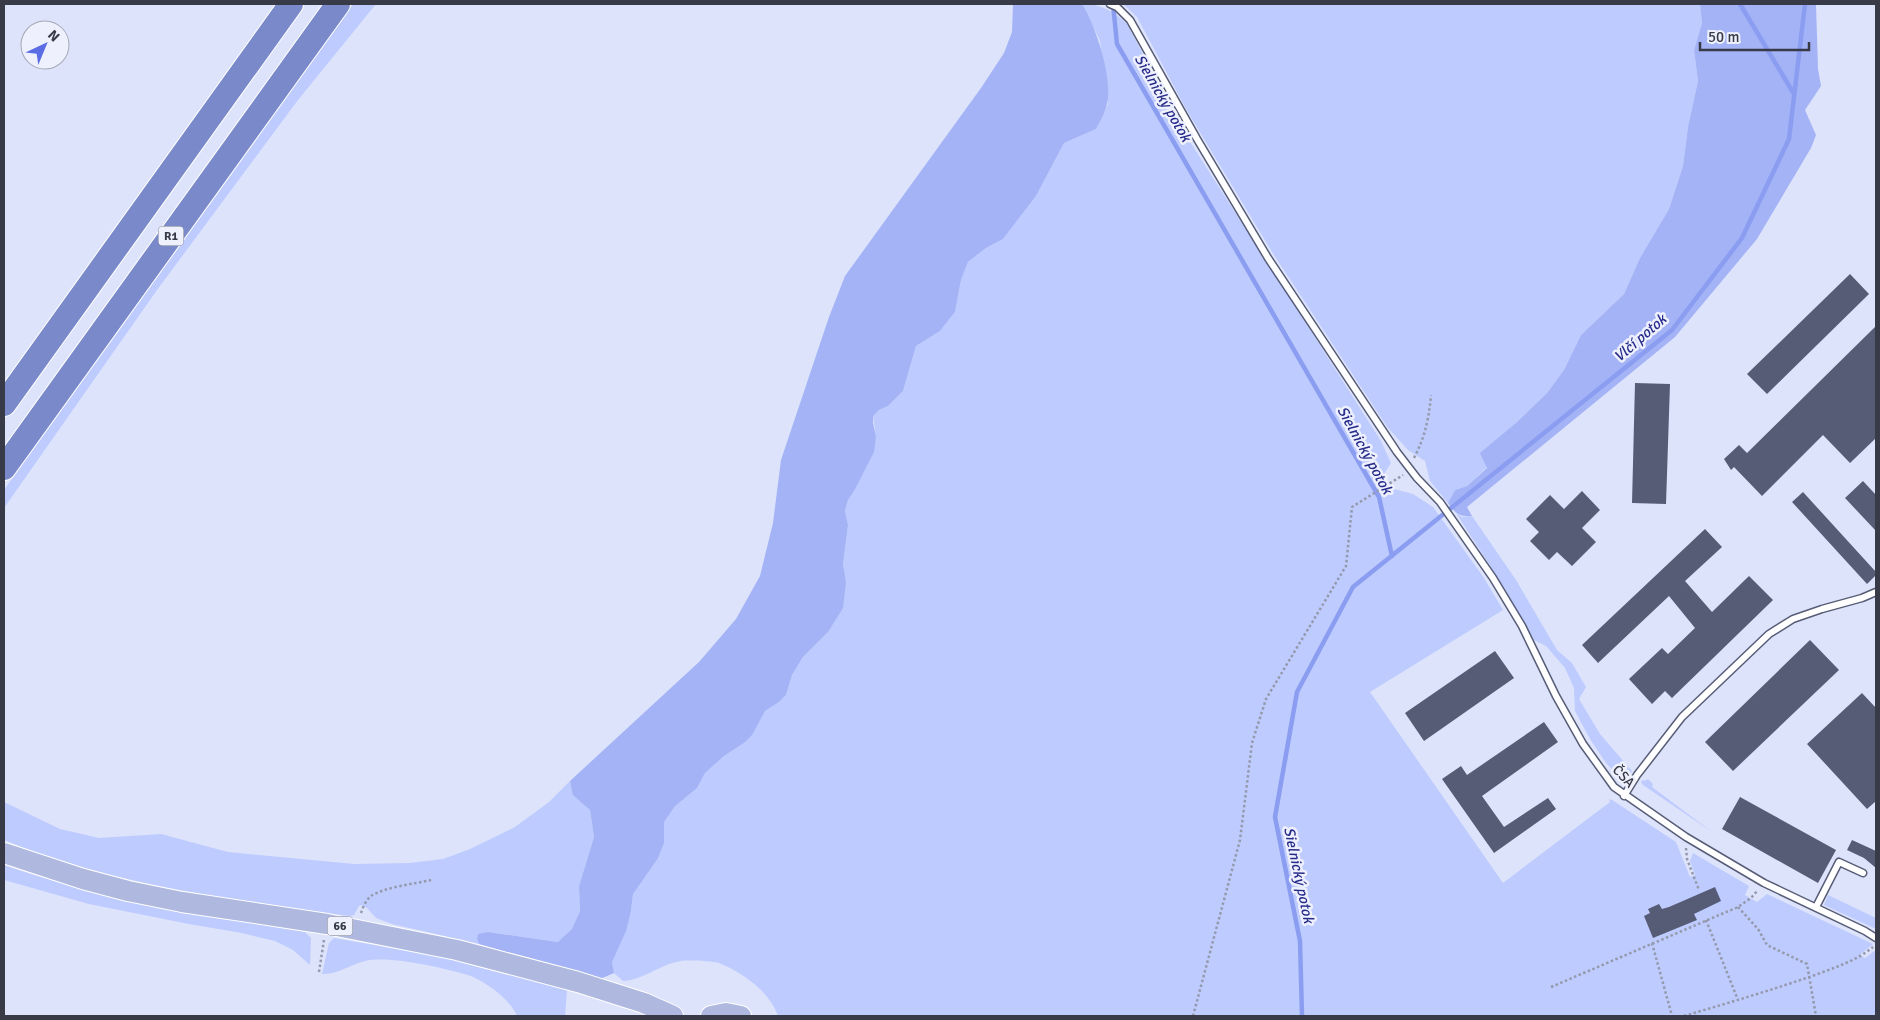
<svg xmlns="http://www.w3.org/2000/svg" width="1880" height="1020" viewBox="0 0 1880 1020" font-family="Signika,sans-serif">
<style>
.green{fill:#becbfe}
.forest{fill:#a3b3f6}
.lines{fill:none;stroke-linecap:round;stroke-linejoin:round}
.stream{stroke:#8b9df0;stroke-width:4.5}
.building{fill:#565c76}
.lane-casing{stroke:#575d77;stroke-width:9}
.primary-casing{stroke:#fff;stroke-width:22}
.highway-casing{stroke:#fff;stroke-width:26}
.path{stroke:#9499ac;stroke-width:2.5;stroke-dasharray:2.5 2.5;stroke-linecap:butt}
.lane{stroke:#fff;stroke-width:6}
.primary{stroke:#afb8df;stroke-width:20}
.highway{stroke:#7a89c9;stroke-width:24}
.labels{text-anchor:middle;stroke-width:5;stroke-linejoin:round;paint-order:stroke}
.shield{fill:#eef1fd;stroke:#6f727e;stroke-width:1}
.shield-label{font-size:12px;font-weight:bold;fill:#383b47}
.street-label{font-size:14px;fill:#383b47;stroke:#eef1fd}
.water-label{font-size:15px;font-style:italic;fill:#272c8a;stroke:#eef1fd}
</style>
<rect width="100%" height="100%" fill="#dde3fb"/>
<path class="green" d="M 353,4 L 376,4 L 298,100 L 157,290 L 4,508 L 4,490 Z
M 1082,4 C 1101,4 1114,11 1127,24 L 1187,137 L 1381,441 L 1391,463 L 1384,474 L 1385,478 L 1394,489 L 1413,494 L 1433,507 L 1484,578 L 1503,610 L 1370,692 L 1503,883 L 1610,802 L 1609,799 L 1612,800 L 1676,842 L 1690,877 L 1695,875 L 1690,861 L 1693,853 L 1749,886 L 1745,895 L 1757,902 L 1767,894 L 1873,944 L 1860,955 L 1865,958 L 1876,950 L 1876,1016 L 778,1016 C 770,992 742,972 719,963 C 712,961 688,960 681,961 C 660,964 644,980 623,981 L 614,973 L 612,962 L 631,911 L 633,894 L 664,843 L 664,822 L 675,805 L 697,788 L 705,773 L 724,756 L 744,743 L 765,711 L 779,702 L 786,695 L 792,675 L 803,657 L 828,632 L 846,582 L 843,565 L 848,525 L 845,511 L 848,500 L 854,491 L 876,436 L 873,416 L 879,410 L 888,406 L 903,391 L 916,346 L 940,331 L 955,312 L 961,280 L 968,262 L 986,248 L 1003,239 L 1036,196 L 1064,143 L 1096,129 L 1108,104 L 1100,41 Z
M 1123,4 L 1700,4 L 1702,23 L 1694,50 L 1698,81 L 1688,127 L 1683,166 L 1669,209 L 1640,258 L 1624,294 L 1581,335 L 1564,370 L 1547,393 L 1516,423 L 1487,467 L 1467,486 L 1455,490 L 1448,503 L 1430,481 L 1425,461 L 1408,450 L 1388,428 L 1272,252 L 1186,109 L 1137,17 Z
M 1456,513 L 1462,517 L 1472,516 L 1516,580 L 1557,650 L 1572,663 L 1586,687 L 1579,699 L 1600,734 L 1632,771 L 1629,775 L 1623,776 L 1616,774 L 1606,763 L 1590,739 L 1575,711 L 1574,688 L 1565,668 L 1546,646 L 1534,640 L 1503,586 Z
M 1648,779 L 1653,784 L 1652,787 L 1712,832 L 1643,785 L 1641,782 L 1643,780 L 1645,781 Z
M 570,781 L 574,795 L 590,810 L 594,837 L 579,886 L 580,911 L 572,930 L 559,942 L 488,932 L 477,939 L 479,944 L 392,924 L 376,918 L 367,908 L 362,905 L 359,906 L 354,915 L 350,916 C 320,913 291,908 263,904 C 174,891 87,874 4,840 L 4,802 L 60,829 L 99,838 L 161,834 L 228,852 L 354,864 L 410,863 L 443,859 L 470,849 L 515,827 L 549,802 Z
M 4,865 C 101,899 203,915 305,932 L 311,938 L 310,965 L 293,950 L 275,941 L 242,933 L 189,924 L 89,904 L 4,880 Z
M 1828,895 L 1876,918 L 1876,929 L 1824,905 Z
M 334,938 L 454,959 L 567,990 L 565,1016 L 517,1016 C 510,999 485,981 468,975 C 444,968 389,955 365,961 C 351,964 337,975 322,974 L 329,943 Z"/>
<path class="forest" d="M 1013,4 L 1082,4 C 1096,26 1113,79 1107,104 C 1105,113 1100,121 1096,129 L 1064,143 L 1036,196 L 1003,239 L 986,248 L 968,262 L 961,280 L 955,312 L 940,331 L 916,346 L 903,391 L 888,406 L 879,410 L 873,416 L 873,423 L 876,436 L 874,452 L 854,491 L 848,500 L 845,511 L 848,525 L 843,564 L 846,582 L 843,608 L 828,632 L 803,657 L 792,675 L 786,695 L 779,702 L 765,711 L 752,735 L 744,743 L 724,756 L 705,773 L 697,788 L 675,806 L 664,822 L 664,843 L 658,858 L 633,894 L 631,911 L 626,931 L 612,962 L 614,973 L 600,979 L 479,944 L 477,939 L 478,934 L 488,932 L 558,942 L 572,929 L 580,911 L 579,886 L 594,837 L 590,810 L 573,795 L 570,781 L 699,662 L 736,619 L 760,576 L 773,523 L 781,460 L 829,317 L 845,276 L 981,88 L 1004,53 L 1012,32 Z
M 1700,4 L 1816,4 L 1818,69 L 1821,86 L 1805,110 L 1816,135 L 1811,148 L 1757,239 L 1675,337 L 1467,507 L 1472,516 C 1459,517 1455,513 1448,503 L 1455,490 L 1467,486 L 1487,468 L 1480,453 L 1516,423 L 1547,393 L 1564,370 L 1581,335 L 1624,294 L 1640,258 L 1669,209 L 1683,166 L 1688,127 L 1698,81 L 1694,50 L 1702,23 Z"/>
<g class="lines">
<path class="stream" d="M 1113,4 L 1117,44 L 1379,497 L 1392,556
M 1740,4 L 1794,94
M 1302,1016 L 1300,941 L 1275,817 L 1297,692 L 1353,587 L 1672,330 L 1742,238 L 1789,139 L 1805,4"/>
</g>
<path class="building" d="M 1850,274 L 1869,294 L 1767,394 L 1747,374 Z
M 1876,326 L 1876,438 L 1850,463 L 1823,435 L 1762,496 L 1734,467 L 1731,470 L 1724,459 L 1739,445 L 1747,453 Z
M 1635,383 L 1670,384 L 1666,504 L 1632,503 Z
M 1863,481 L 1876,495 L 1876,531 L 1845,498 Z
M 1582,491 L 1600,510 L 1582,528 L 1596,542 L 1572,566 L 1557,552 L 1549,560 L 1530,541 L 1539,532 L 1526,519 L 1550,495 L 1564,509 Z
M 1803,492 L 1876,572 L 1876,575 L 1867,584 L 1792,502 Z
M 1705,529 L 1722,547 L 1685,581 L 1712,612 L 1749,576 L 1773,600 L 1672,698 L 1665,691 L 1652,704 L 1629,679 L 1662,648 L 1668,654 L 1695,628 L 1669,596 L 1598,663 L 1582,645 Z
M 1810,640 L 1839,670 L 1733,771 L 1705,742 Z
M 1495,651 L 1514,678 L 1424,741 L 1405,713 Z
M 1862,693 L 1876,708 L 1876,801 L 1867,809 L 1807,744 Z
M 1544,722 L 1558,742 L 1482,796 L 1504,827 L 1548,798 L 1556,809 L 1494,853 L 1442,779 L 1461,766 L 1467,775 Z
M 1740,797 L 1836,850 L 1818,883 L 1722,829 Z
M 1852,840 L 1876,851 L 1876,868 L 1864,858 L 1847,850 Z
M 1715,887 L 1721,901 L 1694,914 L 1697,920 L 1653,938 L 1644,916 L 1650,913 L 1648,909 L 1659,904 L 1662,909 L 1669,907 Z"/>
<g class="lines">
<g class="lane-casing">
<path id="lane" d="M 1110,4 L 1117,7 L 1130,20 L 1197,139 L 1268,258 L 1397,452 L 1417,478 L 1440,502 L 1493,578 L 1522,626 L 1556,696 L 1583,744 L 1614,787 L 1686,837 L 1764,883 L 1865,931 L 1876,938
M 1624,796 L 1637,775 L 1682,717 L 1769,634 L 1793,619 L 1822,609 L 1862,598 L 1876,592
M 1816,907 L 1839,862 L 1863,873"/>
</g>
<g class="primary-casing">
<path id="primary" d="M 4,853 L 83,879 L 128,891 L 182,902 L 327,924 L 457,950 L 578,982 L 644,1003 L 673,1016
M 711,1016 L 726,1013 L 741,1016"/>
</g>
<g class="highway-casing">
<path id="highway" d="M 4,404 L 291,4
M 4,468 L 338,4"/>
</g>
<path class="path" d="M 1414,458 C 1425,437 1429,418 1431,395
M 1686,848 L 1687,859 L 1699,890
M 1738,907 L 1758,929 L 1767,945 L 1807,964 L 1816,1016
M 361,913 C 363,907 366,900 371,896 C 385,887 414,884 431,880
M 1706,920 L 1738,1000
M 1652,943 L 1672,1016
M 319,972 L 324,940
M 1551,987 L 1738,907 L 1751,898 L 1758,890
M 1193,1016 L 1240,840 L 1252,743 L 1266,699 L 1346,566 L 1352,507 L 1403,475
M 1684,1016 C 1728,1003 1772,990 1815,975 C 1836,967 1856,961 1873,947"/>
<use href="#lane" class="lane"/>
<use href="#primary" class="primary"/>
<use href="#highway" class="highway"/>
</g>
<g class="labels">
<g class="shield">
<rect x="158.5" y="226.5" width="25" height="19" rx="4"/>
<rect x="327.5" y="916.5" width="25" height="19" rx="4"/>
</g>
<g class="shield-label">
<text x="171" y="240">R1</text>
<text x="340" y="930">66</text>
</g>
<g class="street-label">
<text transform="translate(1624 776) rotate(46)" y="5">ČSA</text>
</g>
<g class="water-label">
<text transform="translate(1163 98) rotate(60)" y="5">Sielnický potok</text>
<text transform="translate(1640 338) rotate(-41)" y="5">Vlčí potok</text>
<text transform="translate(1365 450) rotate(61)" y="5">Sielnický potok</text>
<text transform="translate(1299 875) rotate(78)" y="5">Sielnický potok</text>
</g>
</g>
<rect width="1880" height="1020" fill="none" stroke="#383b47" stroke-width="10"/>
<g transform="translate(45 45) rotate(44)"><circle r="24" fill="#eef1fd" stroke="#a5a8b4"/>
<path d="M0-4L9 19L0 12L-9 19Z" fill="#5b6ce4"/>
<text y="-8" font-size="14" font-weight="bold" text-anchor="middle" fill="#383b47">N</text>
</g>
<path d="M1700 42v8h109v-8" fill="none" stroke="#383b47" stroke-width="2.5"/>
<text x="1708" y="42" font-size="15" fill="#383b47" stroke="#eef1fd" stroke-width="4" paint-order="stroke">50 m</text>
</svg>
